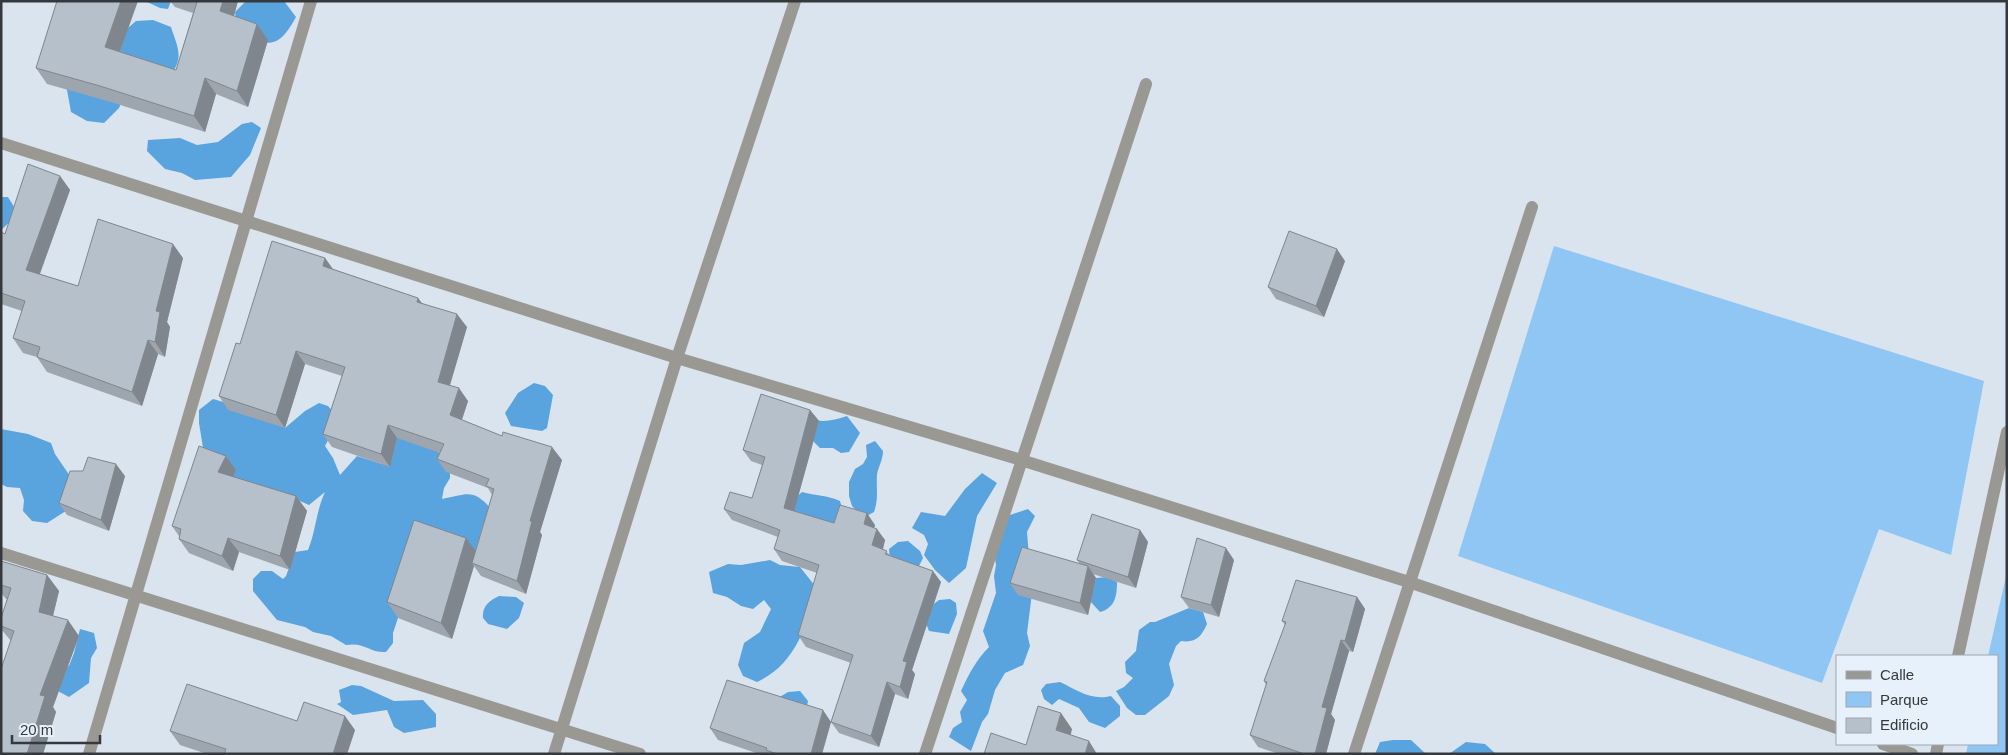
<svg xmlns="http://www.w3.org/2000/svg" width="2008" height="755" viewBox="0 0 2008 755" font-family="Helvetica,sans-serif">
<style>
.green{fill:#8fc6f4}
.forest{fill:#59a4df}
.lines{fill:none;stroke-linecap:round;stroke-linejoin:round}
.minor{stroke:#9a9893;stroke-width:12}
.wall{fill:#9da5ae}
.shaded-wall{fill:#7f868d}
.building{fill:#b6c0ca;stroke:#7f868d}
</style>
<rect width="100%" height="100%" fill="#d9e4ee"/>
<path class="green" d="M 1554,246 L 1984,381 L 1951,555 L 1879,529 L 1822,683 L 1458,556 Z
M 2007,572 L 2007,754 L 1966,754 L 1968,744 L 1997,744 L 1997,656 L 1988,656 Z"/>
<path class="forest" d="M 145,1 L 171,1 L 168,9 L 160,8 Z
M 246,1 L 284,1 L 296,17 C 278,50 270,45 238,36 L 235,12 Z
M 153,20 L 171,27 C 177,46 184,56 172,73 L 125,66 L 120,51 L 128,28 L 136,21 Z
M 65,79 L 126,92 L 119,108 L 104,123 L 87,121 L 71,112 Z
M 252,122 L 261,128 L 250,155 L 231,177 L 195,180 L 182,173 L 165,169 L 147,151 L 148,140 L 180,138 L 197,145 L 218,142 L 242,124 Z
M 1,197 L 8,197 L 16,210 L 11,221 L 1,230 Z
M 534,383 L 545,386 L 553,395 L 547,428 L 542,431 L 511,426 L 505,413 L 518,393 Z
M 213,399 L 278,418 L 285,428 L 305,411 L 319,403 L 328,406 L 337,416 L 333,431 L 325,446 L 333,458 L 340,475 L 357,456 L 382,464 L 386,434 C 418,437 428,439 450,464 L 450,478 L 444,488 L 442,499 C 469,494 473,488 493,511 L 486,545 L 400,612 L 393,633 L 393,643 L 386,652 C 369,653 366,642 346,645 L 331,636 L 313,632 L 305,627 L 277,620 L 253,591 L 253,579 L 261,571 L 272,571 L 283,579 L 286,576 L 295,552 L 308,550 C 316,531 316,511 325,492 L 309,505 L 284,494 L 247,497 L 203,448 L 199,423 L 199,410 Z
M 847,416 L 860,433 L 849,452 L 841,453 L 833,448 L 820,448 L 809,437 L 811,419 C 824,423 834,420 847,416 Z
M 1,429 L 28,434 L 51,443 L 55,454 L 74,482 L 69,509 L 47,523 L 32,521 L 23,511 L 24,500 L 20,488 L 7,487 L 1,484 Z
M 875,441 L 883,451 C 883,460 878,467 877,475 C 876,490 879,497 874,512 L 863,518 L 852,506 L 849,496 L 849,482 L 855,469 L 863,464 L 867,457 L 866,445 Z
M 982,473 L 997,483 L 977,516 L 966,568 L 949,583 L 935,570 L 924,555 L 928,544 L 924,535 L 912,528 L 921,512 L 945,516 L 965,489 Z
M 802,492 C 816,496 827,495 840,501 L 844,515 L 841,526 L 792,516 L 793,500 Z
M 1028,509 L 1035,516 L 1027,532 L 1032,593 L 1027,633 L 1030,646 L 1023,665 L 1005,673 L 995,690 L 988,714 L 982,722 L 971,751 L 949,737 L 953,728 L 962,722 L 960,712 L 967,700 L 961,691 C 969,674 976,660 989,647 L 983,631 L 996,593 L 994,576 L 996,565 L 993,546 L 1010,515 Z
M 908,541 L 920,551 L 923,558 L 917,570 L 890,564 L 889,549 L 898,542 Z
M 770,560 L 780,565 L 800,567 L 819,591 C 804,628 796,664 757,682 L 743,676 L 738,665 L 744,643 L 760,632 L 771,609 L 764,600 L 753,609 L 741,606 L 727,597 L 713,593 L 709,572 L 728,564 L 741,565 Z
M 1107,577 L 1117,582 C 1117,596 1115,608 1100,612 L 1090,601 L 1096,578 Z
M 499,596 L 516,597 L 524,603 L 519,618 L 507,629 L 488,624 L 483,618 C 482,606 489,601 499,596 Z
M 950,599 L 956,603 L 957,614 L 949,634 L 929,631 L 922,613 L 939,600 Z
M 1189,608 L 1203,612 L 1207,624 C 1201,637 1196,643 1181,641 L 1176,646 L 1169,664 L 1174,685 L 1169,696 L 1145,715 L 1136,715 L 1127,708 L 1116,691 L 1124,687 L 1133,678 L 1126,673 L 1125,662 L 1136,651 L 1139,630 L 1150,622 L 1155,622 Z
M 80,629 L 94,633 L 97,648 L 91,658 L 89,683 L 69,697 L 54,689 L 59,669 L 69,666 L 74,653 Z
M 1060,682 C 1077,690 1091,701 1111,696 L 1120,706 L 1120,716 L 1105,728 L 1089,722 L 1079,708 L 1059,699 L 1052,705 L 1044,699 L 1041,690 L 1046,684 Z
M 352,685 L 361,686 L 394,701 L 423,700 L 436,714 L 436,727 L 404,733 L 394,727 L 387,710 L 353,715 L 337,704 L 341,702 L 339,690 Z
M 800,691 L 808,701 L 807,706 L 778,698 L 788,692 Z
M 1393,740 L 1411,740 L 1426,754 L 1375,754 L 1380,742 Z
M 1466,742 L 1485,744 L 1496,754 L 1449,754 Z"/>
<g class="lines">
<path class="minor" d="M 1,143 L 677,358 L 1021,460 L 1409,582 L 1837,728
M 1,553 L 640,754
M 1958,656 L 2007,432
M 1883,744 L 1912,754
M 89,754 L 311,1
M 554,754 L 677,358 L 795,1
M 925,754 L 1146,84
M 1354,754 L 1532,207
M 1936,754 L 1938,744"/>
</g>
<path class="wall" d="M 170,1 L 238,1 L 234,16 L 257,24 L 268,40 L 248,107 L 216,94 L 205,132 L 111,102 L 47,84 L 36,68 L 120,52 L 176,70 L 193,13 L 175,7 Z
M 60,176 L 70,190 L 40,274 L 78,286 L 183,258 L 167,322 L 170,327 L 165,357 L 158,354 L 142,406 L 47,372 L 37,357 L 23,353 L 13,338 L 22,311 L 1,304 L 1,232 L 5,234 Z
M 325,258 L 333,269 L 418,298 L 422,303 L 467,327 L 450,385 L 468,401 L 462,420 L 562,460 L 540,532 L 542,535 L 526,594 L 481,576 L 474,566 L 452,639 L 398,618 L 387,602 L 475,551 L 492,495 L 488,488 L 446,472 L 437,459 L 440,453 L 397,438 L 390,467 L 332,447 L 323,434 L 342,376 L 305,364 L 285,428 L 228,410 L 219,396 L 240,344 Z
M 1345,261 L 1324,317 L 1276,299 L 1268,287 Z
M 810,410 L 819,421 L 794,511 L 834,523 L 875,525 L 874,528 L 885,540 L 883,549 L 890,555 L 941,582 L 912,670 L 915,674 L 908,699 L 895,694 L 879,747 L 839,733 L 831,722 L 822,754 L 759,754 L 718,740 L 710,728 L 831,721 L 851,663 L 806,647 L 798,635 L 817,573 L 782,561 L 774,549 L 778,537 L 732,520 L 724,509 L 752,498 L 762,465 L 751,461 L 743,450 Z
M 226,456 L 236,470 L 233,477 L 296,496 L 307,511 L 290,570 L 239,552 L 233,571 L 189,553 L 179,539 L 179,536 L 172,526 Z
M 125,476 L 109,531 L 67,515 L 59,503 Z
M 1140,530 L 1148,542 L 1136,588 L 1093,574 L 1096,578 L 1088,615 L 1018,595 L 1010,583 L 1080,564 L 1077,560 Z
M 1234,560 L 1219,617 L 1189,608 L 1181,597 Z
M 1,561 L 47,575 L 59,591 L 53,616 L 79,636 L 53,707 L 56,712 L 43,754 L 1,754 L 11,641 L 1,629 L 1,618 L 7,599 L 6,599 L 1,593 Z
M 1357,597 L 1365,609 L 1353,652 L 1349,651 L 1331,714 L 1335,720 L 1326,754 L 1279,754 L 1258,747 L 1250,735 L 1266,685 L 1264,681 L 1285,625 L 1282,621 Z
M 297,721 L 355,730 L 347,754 L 207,754 L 180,745 L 170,731 Z"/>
<path class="shaded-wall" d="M 121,1 L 138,1 L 116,63 L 105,47 Z
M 223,1 L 238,1 L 231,26 L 220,11 Z
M 257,24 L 268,40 L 248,107 L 237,91 Z
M 205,78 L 216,94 L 205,132 L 194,116 Z
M 60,176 L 70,190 L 36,284 L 26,270 Z
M 173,244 L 183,258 L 167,322 L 170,327 L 165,357 L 155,342 L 156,311 Z
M 1337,249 L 1345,261 L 1324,317 L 1316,306 Z
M 325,258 L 334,271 L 323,266 Z
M 418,298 L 427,311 L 417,302 Z
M 457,314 L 467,327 L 447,395 L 438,382 Z
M 148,340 L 158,354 L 142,406 L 132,392 Z
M 296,351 L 305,364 L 285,428 L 276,415 Z
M 459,388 L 468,401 L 459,428 L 450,415 Z
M 810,410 L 819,421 L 792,519 L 784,508 Z
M 388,425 L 397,438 L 390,467 L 381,454 Z
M 552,447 L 562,460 L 540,532 L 542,535 L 526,594 L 517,581 L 530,521 Z
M 226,456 L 236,470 L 229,487 L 218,472 Z
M 116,464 L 125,476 L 109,531 L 101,520 Z
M 296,496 L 307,511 L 290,570 L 280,556 Z
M 867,513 L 875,525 L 872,535 L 864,524 Z
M 877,529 L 885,540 L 881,557 L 872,545 Z
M 1140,530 L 1148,542 L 1136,588 L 1128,577 Z
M 228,538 L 239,552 L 233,571 L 222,556 Z
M 466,538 L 478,554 L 472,563 L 474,566 L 452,639 L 441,623 Z
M 1226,548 L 1234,560 L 1219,617 L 1211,605 Z
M 1088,566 L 1096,578 L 1088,615 L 1080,603 Z
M 933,571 L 941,582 L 912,670 L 915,674 L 908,699 L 900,687 L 903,661 Z
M 47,575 L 59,591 L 50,628 L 39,612 Z
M 1357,597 L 1365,609 L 1353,652 L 1345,641 Z
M 68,620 L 79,636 L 53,707 L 56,712 L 43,754 L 27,754 L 40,695 Z
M 1341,640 L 1349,651 L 1331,714 L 1335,720 L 1326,754 L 1315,754 L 1322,707 Z
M 887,682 L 895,694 L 879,747 L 871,736 Z
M 823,710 L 831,722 L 822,754 L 811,754 Z
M 1061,713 L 1072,729 L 1068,747 L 1056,730 Z
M 345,716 L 355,730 L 347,754 L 333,754 Z
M 1089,741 L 1097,754 L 1085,754 Z"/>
<path class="building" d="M 57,1 L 121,1 L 105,47 L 176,70 L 197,2 L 194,1 L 223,1 L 220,11 L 257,24 L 237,91 L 205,78 L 194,116 L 100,86 L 36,68 Z
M 28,164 L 60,176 L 26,270 L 78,286 L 98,219 L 173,244 L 156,311 L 160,312 L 155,342 L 148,340 L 132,392 L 37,357 L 40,347 L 13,338 L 25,301 L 1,293 L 1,232 L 5,234 Z
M 1289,231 L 1337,249 L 1316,306 L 1268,287 Z
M 272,241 L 325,258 L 323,266 L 418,298 L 417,302 L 457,314 L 438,382 L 459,388 L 450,415 L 502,436 L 503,432 L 552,447 L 530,521 L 532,521 L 517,581 L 472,563 L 494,489 L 486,486 L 489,479 L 437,459 L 444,444 L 388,425 L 381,454 L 323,434 L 345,367 L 296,351 L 276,415 L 219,396 L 236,343 L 240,344 Z
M 761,394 L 810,410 L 784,508 L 834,523 L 840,505 L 867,513 L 864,524 L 877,529 L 872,545 L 887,551 L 885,554 L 933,571 L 903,661 L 907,662 L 900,687 L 887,682 L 871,736 L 831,722 L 853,655 L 798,635 L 819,565 L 774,549 L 780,530 L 724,509 L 730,492 L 752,498 L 765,457 L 743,450 Z
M 199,446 L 226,456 L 218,472 L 296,496 L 280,556 L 228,538 L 222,556 L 179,539 L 181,529 L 172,526 Z
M 88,457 L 116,464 L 101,520 L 59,503 L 70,471 L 83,471 Z
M 1092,514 L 1140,530 L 1128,577 L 1077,560 Z
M 414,520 L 466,538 L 441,623 L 387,602 Z
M 1197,538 L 1226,548 L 1211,605 L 1181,597 Z
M 1022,547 L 1088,566 L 1080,603 L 1010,583 Z
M 1,561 L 47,575 L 39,612 L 68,620 L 40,695 L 45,696 L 27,754 L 1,754 L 1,669 L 14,631 L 1,626 L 1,618 L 11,588 L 1,585 Z
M 1296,580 L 1357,597 L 1345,641 L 1341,640 L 1322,707 L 1327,708 L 1315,754 L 1304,754 L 1250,735 L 1267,682 L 1264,681 L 1286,622 L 1282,621 Z
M 727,680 L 823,710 L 811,754 L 777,754 L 766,750 L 767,748 L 710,728 Z
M 187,684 L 297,721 L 304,702 L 345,716 L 333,754 L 224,754 L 226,749 L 170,731 Z
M 1038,706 L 1061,713 L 1056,730 L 1089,741 L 1085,754 L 984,754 L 991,733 L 1026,745 Z"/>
<rect width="2008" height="755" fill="none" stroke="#35393d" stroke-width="5"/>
<rect x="1836" y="655" width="162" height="90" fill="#e6f1fb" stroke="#9fa7af"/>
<rect x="1846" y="671" width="25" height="8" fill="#9a9893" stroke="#9fa7af"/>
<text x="1880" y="680" font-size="15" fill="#35393d">Calle</text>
<rect x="1846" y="692" width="25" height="15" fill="#8fc6f4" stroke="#9fa7af"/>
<text x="1880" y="705" font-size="15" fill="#35393d">Parque</text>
<rect x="1846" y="718" width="25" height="15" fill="#b6c0ca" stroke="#9fa7af"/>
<text x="1880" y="730" font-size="15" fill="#35393d">Edificio</text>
<path d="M12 735v8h88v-8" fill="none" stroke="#35393d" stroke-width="2.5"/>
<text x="20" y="735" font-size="15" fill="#35393d" stroke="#e6f1fb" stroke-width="4" paint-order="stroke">20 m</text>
</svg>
